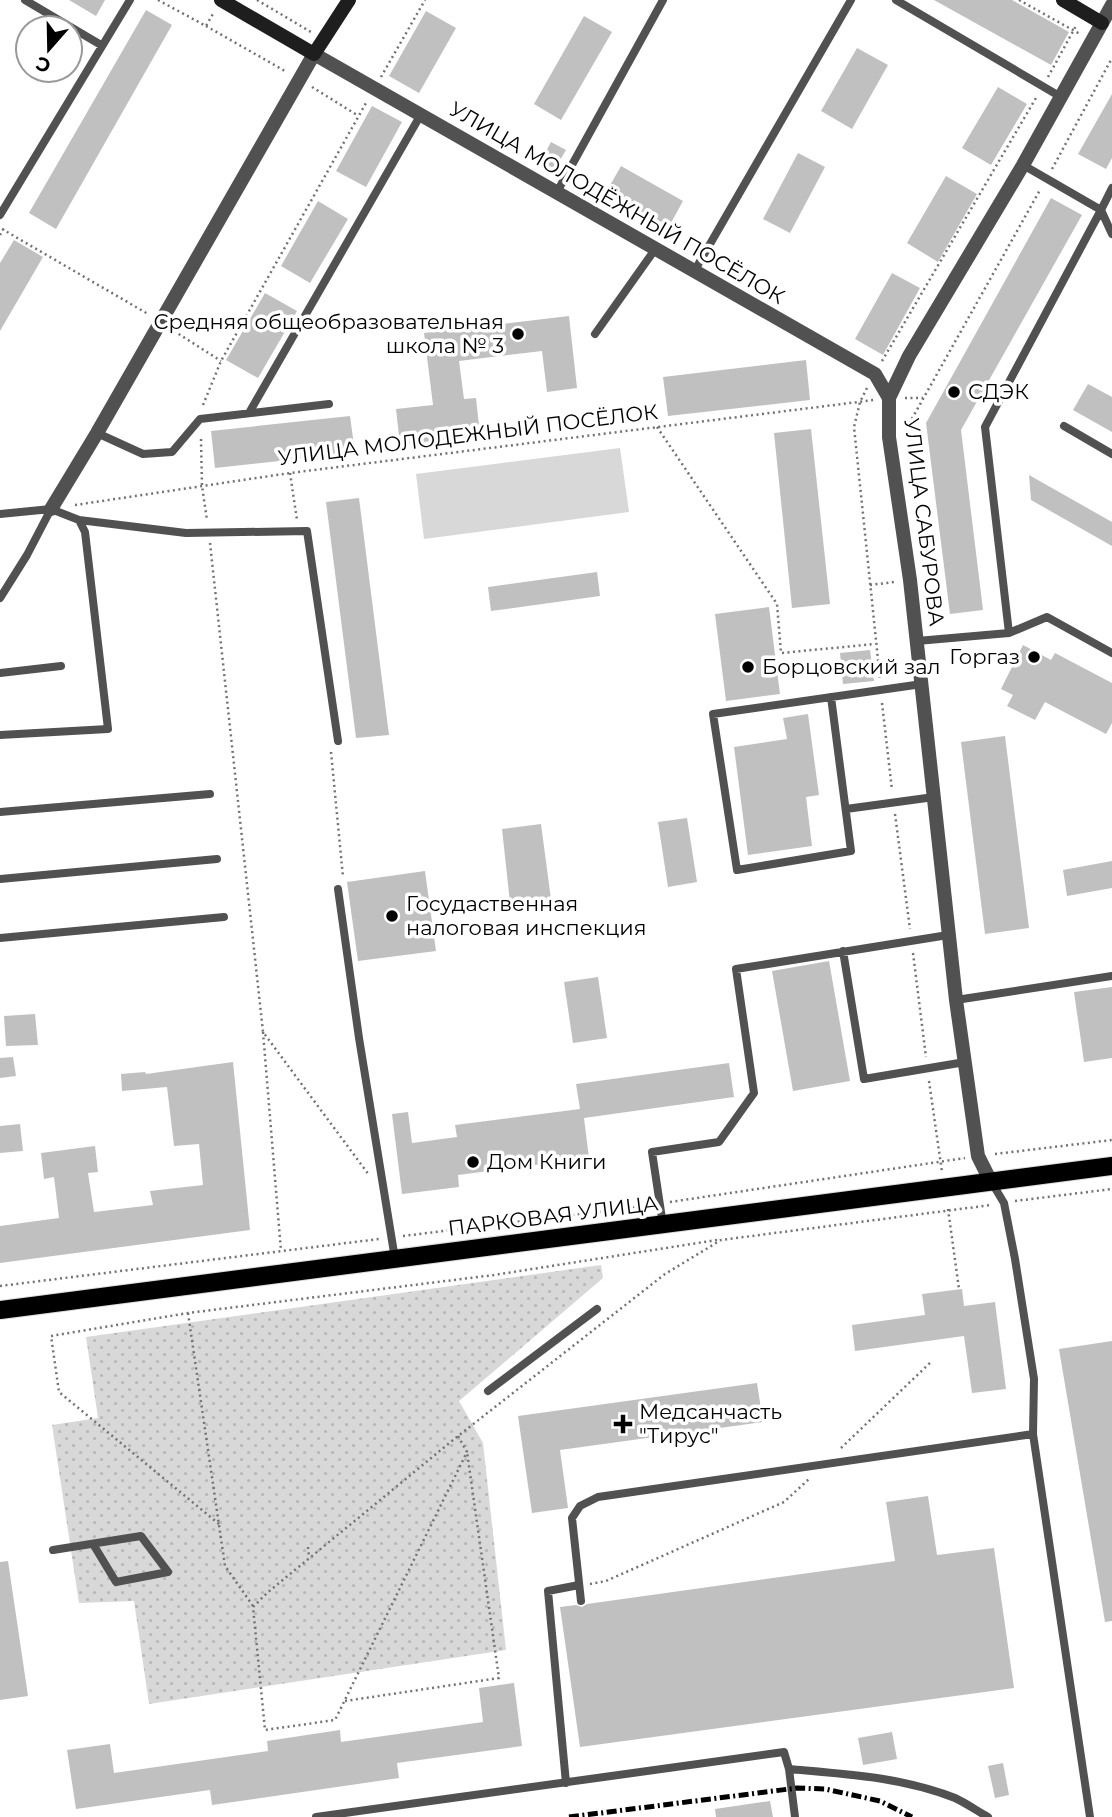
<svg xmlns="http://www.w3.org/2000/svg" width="1112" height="1817" viewBox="0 0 1112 1817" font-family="Montserrat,sans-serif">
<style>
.park{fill:url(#park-dots)}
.pitch{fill:#d8d8d8}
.building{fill:#c0c0c0}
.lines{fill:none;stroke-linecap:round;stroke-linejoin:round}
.primary-casing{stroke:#dbdbdb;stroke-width:20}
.path{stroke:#737373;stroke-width:2.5;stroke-dasharray:2 3.5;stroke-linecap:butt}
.lane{stroke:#515151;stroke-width:8}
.street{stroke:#515151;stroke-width:14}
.secondary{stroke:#1e1e1e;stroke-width:14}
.primary{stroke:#000;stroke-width:18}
.rail{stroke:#000;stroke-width:5;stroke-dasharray:10 3.5 2 3.5;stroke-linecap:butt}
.poi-dot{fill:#000;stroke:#fff;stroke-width:2.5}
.labels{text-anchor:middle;stroke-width:7;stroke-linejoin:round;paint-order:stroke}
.street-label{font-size:21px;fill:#000;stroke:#fff}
.poi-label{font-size:21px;fill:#000;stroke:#fff;text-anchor:start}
</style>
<defs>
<pattern id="park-dots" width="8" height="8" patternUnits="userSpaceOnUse" patternTransform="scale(1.75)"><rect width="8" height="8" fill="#d8d8d8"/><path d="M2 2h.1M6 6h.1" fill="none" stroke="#b8b8b8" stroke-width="1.8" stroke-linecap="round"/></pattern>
</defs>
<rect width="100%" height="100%" fill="#fff"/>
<path class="park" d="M 601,1265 L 603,1278 L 459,1401 L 483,1443 L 506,1650 L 149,1704 L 134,1601 L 79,1603 L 52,1425 L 98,1418 L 86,1337 Z"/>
<path class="pitch" d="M 620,448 L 629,512 L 424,539 L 416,474 Z"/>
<path class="building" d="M 69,0 L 105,0 L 96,16 Z
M 934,0 L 1012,0 L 1069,32 L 1051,65 Z
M 146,10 L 172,25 L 56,229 L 29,213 Z
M 426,11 L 456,28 L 419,93 L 389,76 Z
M 584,16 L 612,32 L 561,120 L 534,104 Z
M 857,48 L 888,65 L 852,129 L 821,111 Z
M 998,87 L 1027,104 L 991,165 L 962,148 Z
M 1112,94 L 1112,158 L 1106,169 L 1078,154 Z
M 372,106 L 402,122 L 366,187 L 336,171 Z
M 551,142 L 566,150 L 555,169 L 541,161 Z
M 798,153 L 825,167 L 790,233 L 763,219 Z
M 621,166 L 683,201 L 666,232 L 604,196 Z
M 946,176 L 977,194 L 938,262 L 907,243 Z
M 1051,198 L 1082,215 L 961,430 L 983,610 L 950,614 L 926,423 Z
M 318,201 L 348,219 L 310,283 L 281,266 Z
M 14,240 L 43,257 L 0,331 L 0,263 Z
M 892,273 L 920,288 L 883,355 L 855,339 Z
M 265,293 L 297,311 L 258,378 L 226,360 Z
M 569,316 L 577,388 L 547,392 L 542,351 L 459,361 L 464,399 L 476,398 L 480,435 L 400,445 L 396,409 L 433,405 L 424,333 Z
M 806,360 L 810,400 L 668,416 L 663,377 Z
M 1088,384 L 1112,397 L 1112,432 L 1073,410 Z
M 350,416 L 355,453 L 215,468 L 211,431 Z
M 811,429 L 830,604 L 792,608 L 774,433 Z
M 1029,475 L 1112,522 L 1112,546 L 1031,500 Z
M 359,498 L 389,735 L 356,738 L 326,502 Z
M 597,572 L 600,596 L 491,611 L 488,587 Z
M 769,607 L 780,694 L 726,701 L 715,614 Z
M 1023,645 L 1051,660 L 1055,653 L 1112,683 L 1112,723 L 1106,734 L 1045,702 L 1035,720 L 1007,706 L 1013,695 L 1001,689 Z
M 870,650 L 874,681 L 843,684 L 840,653 Z
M 808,714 L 819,795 L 806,797 L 812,846 L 748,855 L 734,747 L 787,739 L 783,718 Z
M 1005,736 L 1029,928 L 985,934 L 961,742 Z
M 687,818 L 697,882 L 668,887 L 658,822 Z
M 541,824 L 552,907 L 511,912 L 502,829 Z
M 1112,861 L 1112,888 L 1067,896 L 1063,870 Z
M 425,871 L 436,951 L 358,961 L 347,882 Z
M 829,961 L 850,1081 L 793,1091 L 772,971 Z
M 598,977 L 607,1038 L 573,1043 L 564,982 Z
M 1112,987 L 1112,1058 L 1084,1062 L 1074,992 Z
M 35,1014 L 38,1045 L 6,1046 L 4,1016 Z
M 13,1057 L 16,1076 L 0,1078 L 0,1058 Z
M 233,1062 L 250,1230 L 0,1263 L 0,1226 L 59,1218 L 54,1177 L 44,1179 L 41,1153 L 95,1146 L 98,1172 L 88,1173 L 94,1212 L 153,1205 L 150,1191 L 203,1185 L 199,1144 L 174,1146 L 167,1087 L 122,1091 L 121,1074 L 145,1072 L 146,1074 Z
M 729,1063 L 734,1097 L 584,1118 L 589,1158 L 458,1175 L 459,1187 L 402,1194 L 392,1114 L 408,1112 L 412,1143 L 457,1137 L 455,1125 L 580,1109 L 576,1084 Z
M 20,1124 L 23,1151 L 0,1153 L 0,1126 Z
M 962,1289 L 964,1306 L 995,1302 L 1006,1389 L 972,1393 L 964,1336 L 855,1351 L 852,1325 L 925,1315 L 922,1294 Z
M 1112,1341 L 1112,1621 L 1105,1622 L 1059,1349 Z
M 757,1383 L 763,1422 L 560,1450 L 568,1508 L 532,1513 L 518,1416 Z
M 928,1496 L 937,1555 L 994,1548 L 1014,1688 L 580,1747 L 560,1607 L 576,1605 L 582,1607 L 587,1604 L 895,1561 L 886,1502 Z
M 8,1561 L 28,1696 L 0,1700 L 0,1562 Z
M 514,1683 L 522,1746 L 397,1763 L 399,1778 L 212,1805 L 210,1790 L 76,1809 L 67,1750 L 110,1744 L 114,1773 L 268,1751 L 267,1741 L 340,1730 L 341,1742 L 483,1722 L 479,1688 Z
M 892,1732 L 897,1759 L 863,1765 L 858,1738 Z
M 1003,1763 L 1009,1795 L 995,1798 L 988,1766 Z
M 770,1801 L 773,1817 L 716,1817 L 715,1809 Z"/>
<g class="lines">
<g class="primary-casing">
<path id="primary" d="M 0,1310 L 1112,1166"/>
</g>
<path class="path" d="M 158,0 L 206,26 L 214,12
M 257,0 L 311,32
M 1019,0 L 1080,34
M 206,26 L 285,71
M 381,77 L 425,0
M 1048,77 L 1077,24
M 312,87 L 357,115
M 1052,169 L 1112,58
M 2,229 L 148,314
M 0,235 L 4,228
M 174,331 L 221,361
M 882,361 L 1036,98
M 867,388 L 860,402 L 854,427 L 880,679
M 905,398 L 923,398
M 203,405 L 221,361 L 366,103
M 657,427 L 777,604 L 781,653 L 875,644
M 201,439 L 202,486 L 207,520
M 290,473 L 297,520
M 75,505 L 290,473 L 874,400
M 210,543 L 263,1032 L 369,1175
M 922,544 L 909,424 L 1040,190
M 870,585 L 894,582
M 882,703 L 892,790
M 331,752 L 343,877
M 895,814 L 910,929
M 913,953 L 926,1057
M 263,1032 L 281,1251
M 929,1081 L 942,1172
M 995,1154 L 1112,1140
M 1015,1201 L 1112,1189
M 670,1202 L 965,1158
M 948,1209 L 959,1289
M 403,1236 L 646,1206
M 0,1286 L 379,1239
M 188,1313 L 225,1566 L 253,1606
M 458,1436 L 467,1452 L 335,1720 L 265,1730 L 253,1607 L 267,1593 L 458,1436 L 665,1274 L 721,1240 L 991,1205
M 841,1448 L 932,1361
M 219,1524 L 59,1392 L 51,1336 L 188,1313 L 494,1275 L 717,1240
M 308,1547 L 309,1557
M 590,1584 L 606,1581 L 784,1502 L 809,1479
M 345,1701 L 499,1678 L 467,1452"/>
<path class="lane" d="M 25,0 L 101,45
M 896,0 L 1061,97
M 1112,188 L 1101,210 L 1112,234
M 557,192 L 663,0
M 0,215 L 130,0
M 695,270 L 851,0
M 595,334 L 656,248
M 249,413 L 420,116
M 1064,426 L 1112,454
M 97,433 L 143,454 L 172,452 L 200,419 L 329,404
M 0,514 L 51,509 L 79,520 L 85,532 L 108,729 L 0,735
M 79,520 L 186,533 L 307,531 L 338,741
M 0,598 L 27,555 L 51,509
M 1009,633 L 985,427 L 1101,210 L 1023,165
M 917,641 L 1009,633 L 1047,617 L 1112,653
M 0,673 L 61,666
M 831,697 L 851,851 L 737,870 L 713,714 L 922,684
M 846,809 L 934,797
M 0,812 L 210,794
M 0,879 L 217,859
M 338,889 L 359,1038 L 395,1259
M 0,938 L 224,917
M 843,951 L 864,1079 L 965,1062
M 956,1000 L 1112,976
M 992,1183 L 1004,1203 L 1015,1259 L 1034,1379 L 1033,1434 L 1090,1817
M 663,1225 L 652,1152 L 719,1142 L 754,1093 L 736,969 L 948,935
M 488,1391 L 597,1309
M 53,1550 L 141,1536 L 168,1572 L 116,1582 L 93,1544
M 581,1601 L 572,1518 L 580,1506 L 598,1497 L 1033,1434
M 789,1769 C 845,1774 902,1777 955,1798 C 966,1803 977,1811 988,1817
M 566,1783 L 548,1591 L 579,1585
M 316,1817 L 784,1752 L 789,1769 L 795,1817"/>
<path class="street" d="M 51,509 L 97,433 L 314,54 L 875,374 L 889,398
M 991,1182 L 978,1156 L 956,1000 L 910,580 L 889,437 L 889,398 L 909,356 L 1023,165 L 1112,5"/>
<path class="secondary" d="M 221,0 L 314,54 L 349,0
M 1063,0 L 1102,23"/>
<use href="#primary" class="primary"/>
<path class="rail" d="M 569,1817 L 797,1788 L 825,1789 L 880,1801 L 912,1817"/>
</g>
<g class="poi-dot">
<circle cx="518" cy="334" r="7"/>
<circle cx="954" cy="392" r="7"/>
<circle cx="1034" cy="657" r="7"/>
<circle cx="748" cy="667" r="7"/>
<circle cx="392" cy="916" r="7"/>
<circle cx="473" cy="1162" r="7"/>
<path d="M619.5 1413.5h7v7h7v7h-7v7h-7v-7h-7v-7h7z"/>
</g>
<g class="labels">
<g class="street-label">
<text transform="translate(617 203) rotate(30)" y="7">УЛИЦА МОЛОДЁЖНЫЙ ПОСЁЛОК</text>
<text transform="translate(468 435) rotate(-7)" y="7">УЛИЦА МОЛОДЕЖНЫЙ ПОСЁЛОК</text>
<text transform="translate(924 522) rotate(83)" y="7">УЛИЦА САБУРОВА</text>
<text transform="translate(553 1216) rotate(-7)" y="7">ПАРКОВАЯ УЛИЦА</text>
</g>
<g class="poi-label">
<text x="504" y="329" text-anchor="end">Средняя общеобразовательная<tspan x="504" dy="24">школа № 3</tspan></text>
<text x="968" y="399">СДЭК</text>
<text x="1020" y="664" text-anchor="end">Горгаз</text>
<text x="762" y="674">Борцовский зал</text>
<text x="406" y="911">Госудаственная<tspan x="406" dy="24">налоговая инспекция</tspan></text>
<text x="487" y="1169">Дом Книги</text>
<text x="639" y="1419">Медсанчасть<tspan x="639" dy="24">"Тирус"</tspan></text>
</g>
</g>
<g transform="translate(49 49) rotate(200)"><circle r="33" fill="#ffffff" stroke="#999999" stroke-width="2"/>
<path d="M0-5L12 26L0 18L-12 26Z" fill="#000000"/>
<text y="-10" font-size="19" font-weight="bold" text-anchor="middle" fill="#000000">С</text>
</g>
</svg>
